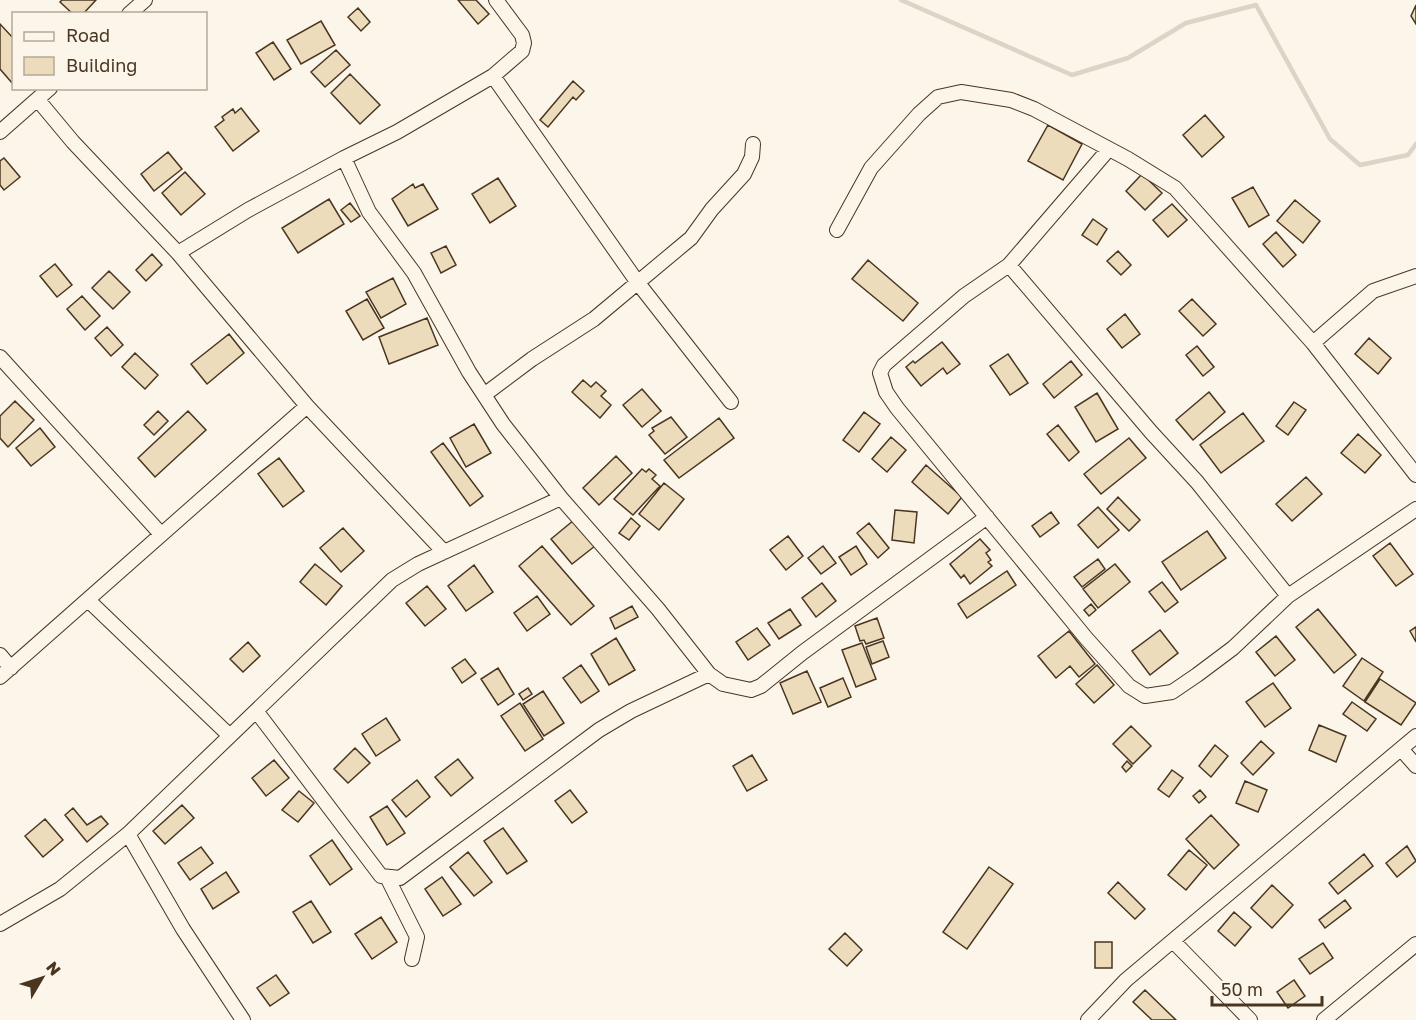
<svg xmlns="http://www.w3.org/2000/svg" width="1416" height="1020" viewBox="0 0 1416 1020" font-family="'Golos Text',sans-serif">
<style>
.lines{fill:none;stroke-linecap:round;stroke-linejoin:round}
.stream{stroke:#dcd4c6;stroke-width:4.5}
.building{fill:#ecdcbc;stroke:#4a3520;stroke-width:1.5}
.street-casing{stroke:#4a3520;stroke-width:16}
.street{stroke:#fbf6e9;stroke-width:14}
</style>
<rect width="100%" height="100%" fill="#fbf6e9"/>
<g class="lines">
<path class="stream" d="M 901,0 L 1072,75 L 1128,58 L 1186,23 L 1256,5 L 1330,139 L 1360,165 L 1408,155 L 1416,144"/>
</g>
<path class="building" d="M 62,0 L 96,0 L 83,14 L 73,14 L 60,2 Z
M 458,0 L 476,0 L 489,14 L 478,24 Z
M 1416,5 L 1416,24 L 1411,16 Z
M 358,8 L 370,22 L 361,31 L 348,17 Z
M 321,21 L 335,45 L 301,64 L 287,40 Z
M 0,24 L 14,39 L 13,84 L 0,69 Z
M 273,42 L 291,69 L 274,80 L 256,53 Z
M 336,50 L 350,65 L 325,87 L 311,72 Z
M 350,74 L 380,105 L 360,124 L 331,93 Z
M 573,81 L 584,91 L 576,100 L 573,97 L 548,127 L 540,120 Z
M 241,108 L 259,131 L 233,151 L 215,127 L 224,120 L 222,117 L 233,109 L 235,113 Z
M 1205,115 L 1224,137 L 1202,157 L 1183,135 Z
M 1048,125 L 1082,144 L 1063,180 L 1028,161 Z
M 168,152 L 182,169 L 154,191 L 141,174 Z
M 4,158 L 20,177 L 4,190 L 0,185 L 0,161 Z
M 185,172 L 205,194 L 181,215 L 162,193 Z
M 1142,174 L 1162,193 L 1145,210 L 1126,191 Z
M 498,178 L 516,206 L 490,223 L 472,194 Z
M 413,184 L 415,188 L 423,184 L 438,209 L 408,226 L 392,199 Z
M 1253,187 L 1269,215 L 1249,227 L 1232,198 Z
M 329,199 L 344,224 L 298,253 L 282,228 Z
M 1295,200 L 1320,221 L 1303,243 L 1277,221 Z
M 350,203 L 360,216 L 351,222 L 341,210 Z
M 1172,204 L 1187,220 L 1168,237 L 1153,220 Z
M 1093,219 L 1107,229 L 1097,245 L 1082,235 Z
M 1276,232 L 1296,255 L 1283,267 L 1263,244 Z
M 446,246 L 456,265 L 441,273 L 431,253 Z
M 1118,251 L 1131,265 L 1121,275 L 1107,261 Z
M 152,254 L 162,265 L 146,281 L 136,270 Z
M 868,260 L 918,303 L 903,321 L 852,279 Z
M 55,264 L 72,285 L 57,297 L 40,276 Z
M 109,271 L 130,292 L 113,309 L 92,288 Z
M 393,278 L 406,304 L 381,318 L 366,292 Z
M 82,296 L 100,316 L 85,330 L 67,309 Z
M 367,299 L 384,328 L 363,340 L 346,311 Z
M 1192,299 L 1216,324 L 1203,336 L 1179,311 Z
M 1125,314 L 1140,334 L 1122,348 L 1107,329 Z
M 427,318 L 438,345 L 389,364 L 379,337 Z
M 107,327 L 123,345 L 111,356 L 95,338 Z
M 229,334 L 244,353 L 207,384 L 191,364 Z
M 1369,338 L 1391,358 L 1378,374 L 1355,354 Z
M 942,342 L 960,364 L 947,374 L 943,368 L 921,386 L 906,367 L 913,361 L 915,363 Z
M 1197,346 L 1214,367 L 1203,376 L 1186,355 Z
M 135,353 L 158,375 L 145,389 L 122,367 Z
M 1008,354 L 1028,383 L 1010,395 L 990,366 Z
M 1071,361 L 1082,375 L 1054,398 L 1043,384 Z
M 583,380 L 591,387 L 596,382 L 606,391 L 601,396 L 611,405 L 600,418 L 572,392 Z
M 642,389 L 661,411 L 642,427 L 623,405 Z
M 1209,392 L 1225,412 L 1193,440 L 1176,420 Z
M 1097,393 L 1118,429 L 1096,442 L 1075,407 Z
M 15,401 L 34,420 L 8,447 L 0,438 L 0,416 Z
M 1294,402 L 1306,410 L 1288,435 L 1276,426 Z
M 158,411 L 168,421 L 154,435 L 144,425 Z
M 188,411 L 206,430 L 155,477 L 138,458 Z
M 864,412 L 880,424 L 859,452 L 843,440 Z
M 1243,413 L 1264,441 L 1221,473 L 1200,445 Z
M 671,417 L 687,437 L 665,454 L 649,435 L 654,431 L 652,428 Z
M 719,418 L 734,438 L 679,478 L 664,460 Z
M 474,424 L 491,453 L 466,467 L 450,438 Z
M 1058,425 L 1079,452 L 1069,461 L 1047,434 Z
M 40,428 L 55,447 L 31,466 L 16,448 Z
M 1358,434 L 1381,455 L 1365,473 L 1341,453 Z
M 891,437 L 906,450 L 887,472 L 872,459 Z
M 1129,438 L 1146,458 L 1101,494 L 1084,474 Z
M 443,443 L 483,496 L 470,506 L 431,452 Z
M 616,456 L 632,473 L 599,505 L 583,488 Z
M 279,458 L 304,491 L 283,507 L 258,474 Z
M 926,465 L 962,497 L 948,514 L 912,482 Z
M 642,469 L 646,472 L 649,469 L 656,475 L 652,479 L 660,486 L 633,515 L 614,499 Z
M 1306,477 L 1322,494 L 1292,521 L 1276,504 Z
M 664,483 L 684,499 L 659,530 L 639,514 Z
M 1118,497 L 1140,520 L 1129,531 L 1107,509 Z
M 1098,507 L 1119,530 L 1098,548 L 1078,525 Z
M 895,510 L 917,512 L 914,543 L 892,540 Z
M 1051,512 L 1059,523 L 1040,537 L 1032,526 Z
M 631,518 L 640,526 L 629,540 L 619,533 Z
M 574,520 L 595,546 L 572,564 L 551,539 Z
M 869,523 L 889,548 L 878,558 L 857,533 Z
M 343,528 L 364,551 L 341,572 L 320,548 Z
M 1207,531 L 1226,558 L 1181,590 L 1162,562 Z
M 788,536 L 803,556 L 786,570 L 770,550 Z
M 980,539 L 990,550 L 986,553 L 991,560 L 988,562 L 992,566 L 970,584 L 964,575 L 961,578 L 950,564 Z
M 1390,543 L 1413,574 L 1396,586 L 1373,556 Z
M 542,546 L 594,606 L 571,625 L 519,566 Z
M 823,546 L 836,563 L 821,574 L 808,558 Z
M 856,546 L 867,564 L 851,575 L 839,557 Z
M 1098,559 L 1105,569 L 1082,587 L 1074,577 Z
M 315,564 L 342,586 L 326,605 L 300,582 Z
M 1115,564 L 1130,582 L 1098,608 L 1083,589 Z
M 474,565 L 493,592 L 466,611 L 448,586 Z
M 1007,571 L 1016,585 L 967,618 L 958,604 Z
M 1162,582 L 1178,602 L 1165,612 L 1149,592 Z
M 822,583 L 836,601 L 816,617 L 802,598 Z
M 427,586 L 446,609 L 425,626 L 406,603 Z
M 537,596 L 550,614 L 527,631 L 514,613 Z
M 1091,604 L 1096,610 L 1089,616 L 1084,610 Z
M 632,606 L 638,617 L 615,629 L 610,618 Z
M 790,609 L 801,625 L 779,639 L 768,623 Z
M 1318,609 L 1356,655 L 1334,673 L 1296,627 Z
M 877,618 L 884,638 L 866,644 L 864,640 L 860,641 L 855,626 Z
M 1416,627 L 1416,642 L 1410,631 Z
M 757,628 L 770,645 L 748,660 L 736,642 Z
M 1160,630 L 1178,653 L 1150,675 L 1132,651 Z
M 1069,631 L 1095,664 L 1079,677 L 1070,666 L 1056,678 L 1038,656 Z
M 1276,636 L 1295,660 L 1275,676 L 1256,652 Z
M 616,638 L 635,670 L 609,685 L 591,654 Z
M 883,641 L 889,657 L 872,664 L 866,647 Z
M 248,642 L 260,656 L 243,672 L 230,659 Z
M 862,643 L 876,679 L 856,687 L 842,650 Z
M 1362,658 L 1383,672 L 1364,701 L 1343,686 Z
M 465,659 L 476,673 L 462,683 L 452,668 Z
M 581,665 L 599,691 L 581,703 L 563,678 Z
M 1097,665 L 1114,685 L 1094,703 L 1076,684 Z
M 498,668 L 514,694 L 498,705 L 481,679 Z
M 807,671 L 821,702 L 793,714 L 780,683 Z
M 843,678 L 851,697 L 828,707 L 820,688 Z
M 1380,679 L 1416,703 L 1401,725 L 1365,702 Z
M 1273,683 L 1291,708 L 1265,727 L 1246,702 Z
M 528,688 L 532,694 L 523,700 L 519,694 Z
M 543,691 L 564,723 L 544,736 L 523,704 Z
M 1352,702 L 1376,719 L 1367,731 L 1343,714 Z
M 520,703 L 543,739 L 525,751 L 501,716 Z
M 386,718 L 400,740 L 376,756 L 362,734 Z
M 1319,725 L 1346,736 L 1336,762 L 1309,750 Z
M 1131,726 L 1151,746 L 1133,764 L 1113,744 Z
M 1261,741 L 1274,753 L 1253,775 L 1241,763 Z
M 1215,745 L 1228,756 L 1211,777 L 1199,766 Z
M 355,748 L 370,763 L 348,783 L 334,769 Z
M 752,755 L 767,780 L 747,791 L 733,766 Z
M 458,759 L 473,778 L 451,796 L 435,777 Z
M 274,760 L 289,778 L 266,796 L 252,778 Z
M 1127,761 L 1132,766 L 1126,772 L 1122,767 Z
M 1172,770 L 1183,778 L 1169,797 L 1158,789 Z
M 417,780 L 430,797 L 406,817 L 392,800 Z
M 1245,781 L 1267,790 L 1258,812 L 1236,803 Z
M 570,790 L 587,812 L 572,823 L 555,801 Z
M 1200,790 L 1206,797 L 1199,803 L 1193,796 Z
M 299,791 L 314,803 L 298,822 L 282,810 Z
M 182,805 L 194,818 L 165,844 L 153,831 Z
M 387,806 L 405,833 L 387,845 L 370,817 Z
M 73,808 L 87,825 L 101,816 L 108,824 L 87,842 L 65,815 Z
M 1211,815 L 1239,845 L 1214,869 L 1186,839 Z
M 45,819 L 63,840 L 43,857 L 25,836 Z
M 503,828 L 527,861 L 507,874 L 484,841 Z
M 332,840 L 352,869 L 330,885 L 310,856 Z
M 1407,846 L 1416,861 L 1397,877 L 1386,863 Z
M 201,847 L 213,863 L 190,880 L 178,863 Z
M 1189,850 L 1207,865 L 1186,890 L 1168,875 Z
M 468,852 L 492,882 L 474,896 L 450,867 Z
M 1364,854 L 1373,866 L 1338,894 L 1329,883 Z
M 989,867 L 1013,884 L 967,949 L 943,932 Z
M 226,872 L 239,892 L 213,909 L 201,889 Z
M 442,877 L 461,904 L 443,916 L 425,889 Z
M 1118,882 L 1145,909 L 1135,919 L 1108,893 Z
M 1272,885 L 1293,905 L 1272,928 L 1251,908 Z
M 1345,900 L 1351,908 L 1325,928 L 1319,920 Z
M 311,901 L 331,932 L 313,943 L 293,912 Z
M 1234,912 L 1251,927 L 1235,946 L 1218,931 Z
M 381,917 L 397,942 L 372,959 L 355,934 Z
M 845,933 L 862,950 L 847,966 L 829,949 Z
M 1095,942 L 1112,942 L 1112,968 L 1095,968 Z
M 1323,943 L 1333,958 L 1310,974 L 1299,959 Z
M 276,975 L 289,993 L 270,1006 L 257,988 Z
M 1294,980 L 1305,996 L 1288,1008 L 1277,992 Z
M 1145,990 L 1176,1020 L 1152,1020 L 1133,1002 Z"/>
<g class="lines">
<g class="street-casing">
<path id="street" d="M 129,14 L 145,0
M 493,76 L 638,283 L 731,402
M 38,100 L 73,142 L 178,253 L 307,406 L 444,552
M 0,132 L 50,88
M 1108,150 L 1009,265 L 964,296 L 884,365 L 880,373 L 886,392 L 897,408 L 1086,638 L 1129,686 L 1145,696 L 1172,692 L 1197,675 L 1233,648 L 1288,596 L 1416,509
M 344,158 L 369,212 L 414,273 L 469,372 L 503,424 L 561,498 L 658,609 L 709,674 L 723,684 L 751,690 L 761,686 L 802,653 L 987,517
M 837,230 L 871,168 L 919,114 L 938,97 L 961,92 L 1011,100 L 1034,109 L 1128,159 L 1175,188 L 1313,343 L 1416,475
M 178,253 L 248,210 L 344,158 L 397,132 L 493,76 L 522,51 L 524,43 L 522,35 L 496,0
M 1009,265 L 1151,432 L 1197,482 L 1288,596
M 1313,343 L 1373,291 L 1416,276
M 0,357 L 160,533
M 484,395 L 532,359 L 594,319 L 691,238 L 712,209 L 744,174 L 752,157 L 753,144
M 88,600 L 230,736
M 0,655 L 11,668
M 0,677 L 307,406
M 257,712 L 381,876 L 400,878 L 599,730 L 631,711 L 709,674
M 1402,750 L 1416,766
M 128,834 L 183,929 L 243,1020
M 388,879 L 417,937 L 412,959
M 0,924 L 60,889 L 128,834 L 392,580 L 418,564 L 561,498
M 1173,941 L 1250,1020
M 1088,1020 L 1126,980 L 1416,736
M 1324,1020 L 1416,944"/>
</g>
<use href="#street" class="street"/>
</g>
<rect x="12" y="12" width="195" height="78" fill="#fbf6e9" stroke="#b4a999" stroke-width="1.5"/>
<rect x="24" y="32" width="30" height="9" fill="#fbf6e9" stroke="#b4a999" stroke-width="1.5"/>
<text x="66" y="42" font-size="18" fill="#4a3520">Road</text>
<rect x="24" y="57" width="30" height="18" fill="#ecdcbc" stroke="#b4a999" stroke-width="1.5"/>
<text x="66" y="72" font-size="18" fill="#4a3520">Building</text>
<g transform="translate(42 978) rotate(51)" stroke="#fbf6e9" stroke-width="4.5" paint-order="stroke">
<path d="M0-4.5L10 22L0 15L-10 22Z" fill="#4a3520"/>
<text y="-9" font-size="16" font-weight="bold" text-anchor="middle" fill="#4a3520">N</text>
</g>
<path d="M1212 996v9h110v-9" fill="none" stroke="#4a3520" stroke-width="3"/>
<text x="1221" y="996" font-size="18" fill="#4a3520" stroke="#fbf6e9" stroke-width="4.5" paint-order="stroke">50 m</text>
</svg>
